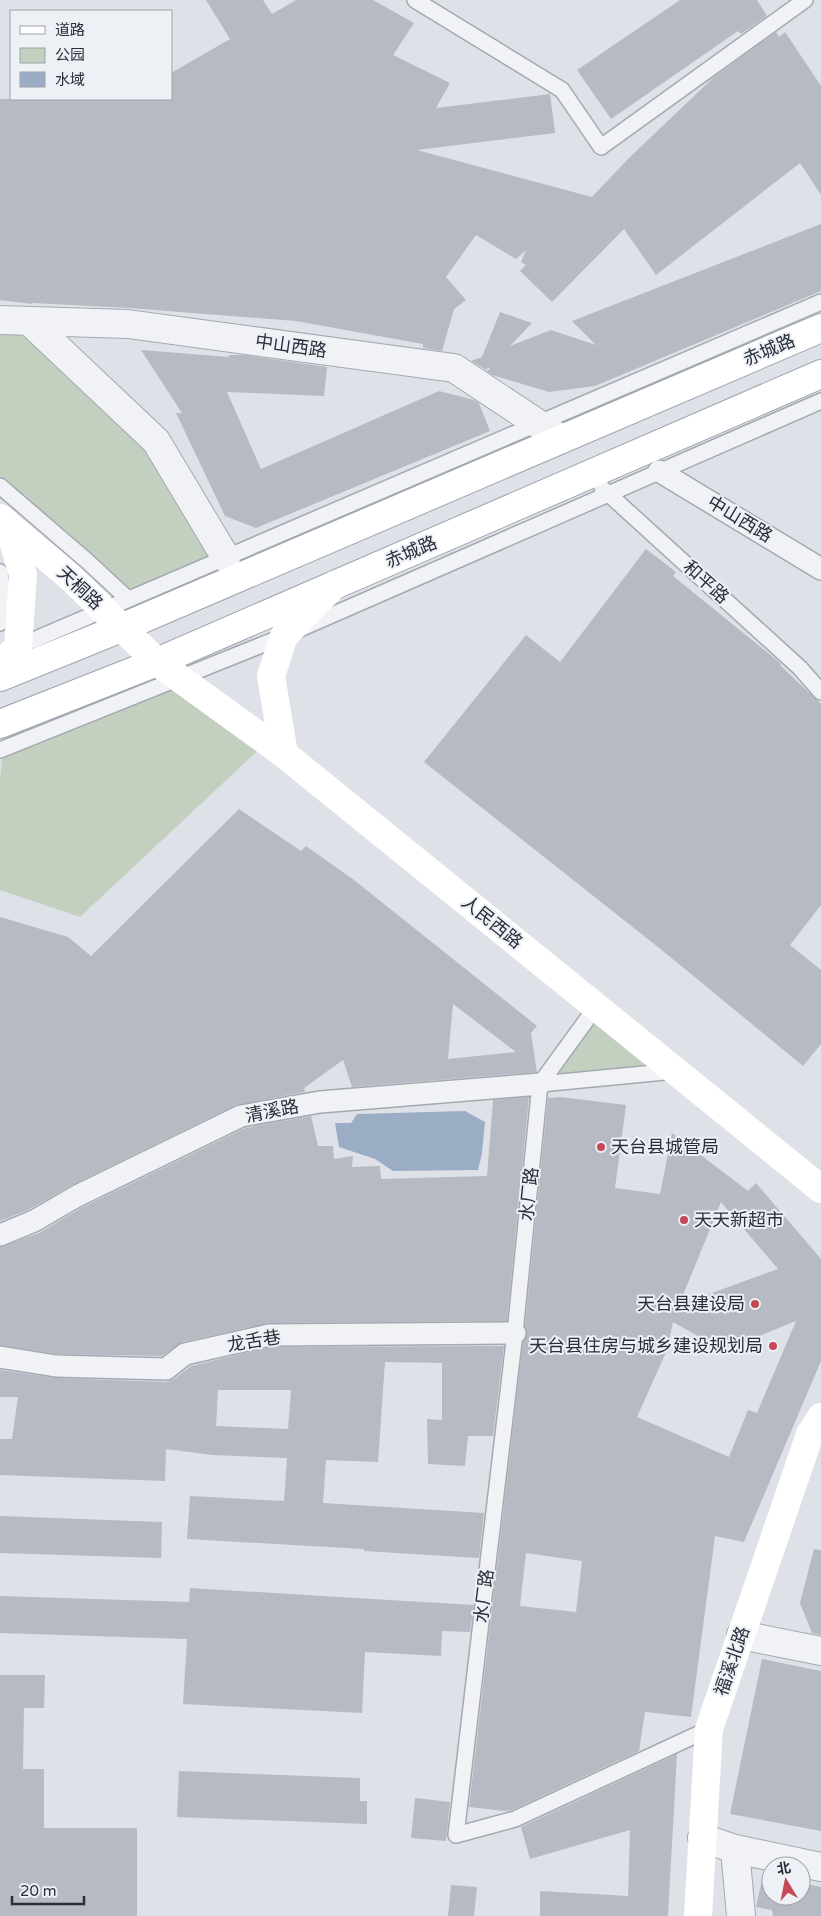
<svg xmlns="http://www.w3.org/2000/svg" width="821" height="1916" viewBox="0 0 821 1916" font-family="'Varela Round','Noto Sans SC',sans-serif">
<style>
.green{fill:#c3d0c0}
.water{fill:#9badc5}
.building{fill:#b6bac3;fill-rule:evenodd}
.lines{fill:none;stroke-linecap:round;stroke-linejoin:round}
.service-casing{stroke:#a4a8b0;stroke-width:18}
.pedestrian-casing{stroke:#a4a8b0;stroke-width:24}
.minor-casing{stroke:#a4a8b0;stroke-width:30}
.primary-casing{stroke:#9ea5b1;stroke-width:30}
.service{stroke:#f0f2f5;stroke-width:15}
.pedestrian{stroke:#f0f2f5;stroke-width:21}
.minor{stroke:#f0f2f5;stroke-width:28}
.secondary{stroke:#fff;stroke-width:28}
.primary{stroke:#fff;stroke-width:28}
.poi-dot{fill:#c54956;stroke:#edf0f4;stroke-width:2}
.labels{text-anchor:middle;stroke-width:4;stroke-linejoin:round;paint-order:stroke}
.street-label{font-size:18px;fill:#282f3c;stroke:#edf0f4}
.poi-label{font-size:18px;fill:#282f3c;stroke:#edf0f4;text-anchor:start}
</style>
<rect width="100%" height="100%" fill="#dee1e7"/>
<path class="green" d="M 0,320 L 29,321 L 156,441 L 226,558 L 128,599 L 0,486 Z
M 180,679 L 267,742 L 80,917 L 0,890 L 0,778 L 3,749 Z
M 596,1007 L 675,1071 L 540,1084 Z"/>
<path class="water" d="M 465,1111 L 485,1122 L 482,1153 L 478,1170 L 393,1171 L 375,1159 L 339,1147 L 335,1123 L 351,1123 L 357,1114 Z"/>
<path class="building" d="M 206,0 L 263,0 L 272,14 L 296,0 L 373,0 L 414,23 L 393,55 L 450,83 L 436,108 L 550,94 L 555,133 L 417,150 L 592,197 L 629,158 L 714,77 L 776,32 L 779,37 L 785,32 L 821,86 L 821,195 L 800,163 L 656,275 L 624,229 L 552,302 L 520,271 L 526,265 L 521,262 L 526,250 L 516,259 L 476,235 L 446,277 L 466,300 L 454,309 L 442,351 L 423,348 L 423,344 L 296,321 L 129,308 L 32,303 L 32,304 L 0,300 L 0,99 L 171,99 L 171,73 L 230,39 Z
M 680,0 L 757,0 L 767,16 L 741,34 L 738,31 L 611,119 L 577,70 Z
M 821,224 L 821,291 L 595,386 L 549,392 L 492,375 L 486,371 L 491,369 L 488,368 L 486,370 L 471,361 L 482,357 L 500,312 L 532,323 L 510,346 L 551,330 L 596,345 L 572,321 Z
M 141,350 L 229,357 L 229,355 L 244,355 L 327,367 L 324,396 L 227,392 L 261,469 L 439,391 L 474,400 L 479,403 L 490,431 L 256,528 L 225,516 L 176,413 L 182,413 Z
M 646,549 L 676,572 L 673,576 L 778,661 L 781,664 L 780,665 L 821,704 L 821,905 L 790,945 L 821,970 L 821,1044 L 803,1066 L 663,951 L 424,762 L 526,635 L 560,662 Z
M 239,809 L 301,851 L 306,846 L 354,880 L 537,1026 L 531,1033 L 537,1072 L 352,1087 L 343,1060 L 304,1088 L 305,1092 L 236,1105 L 72,1185 L 28,1210 L 0,1221 L 0,917 L 68,937 L 91,956 ZM 453,1004 L 516,1052 L 448,1059 Z
M 529,1097 L 507,1321 L 269,1323 L 182,1342 L 162,1356 L 57,1354 L 0,1345 L 0,1247 L 39,1233 L 83,1207 L 245,1128 L 311,1116 L 318,1146 L 333,1146 L 334,1159 L 353,1156 L 352,1167 L 380,1166 L 381,1179 L 487,1176 L 493,1100 Z
M 560,1097 L 626,1105 L 615,1188 L 660,1194 L 672,1133 L 748,1191 L 756,1183 L 821,1259 L 821,1361 L 744,1542 L 715,1536 L 691,1717 L 645,1712 L 639,1751 L 512,1810 L 504,1811 L 469,1807 L 523,1342 L 527,1333 L 525,1326 L 548,1098 ZM 721,1202 L 778,1269 L 679,1305 ZM 796,1321 L 757,1413 L 748,1410 L 729,1457 L 637,1417 L 667,1350 L 673,1322 L 714,1345 L 732,1347 ZM 526,1553 L 582,1561 L 576,1612 L 520,1606 Z
M 504,1346 L 493,1436 L 468,1436 L 465,1466 L 428,1464 L 427,1419 L 442,1420 L 442,1363 L 385,1362 L 378,1462 L 326,1460 L 323,1503 L 484,1513 L 479,1558 L 364,1551 L 364,1549 L 187,1539 L 190,1496 L 284,1501 L 287,1458 L 213,1455 L 166,1449 L 165,1481 L 0,1475 L 0,1439 L 12,1439 L 18,1397 L 0,1397 L 0,1370 L 56,1378 L 166,1382 L 174,1379 L 191,1366 L 270,1347 ZM 218,1390 L 291,1390 L 288,1429 L 216,1426 Z
M 0,1516 L 162,1522 L 161,1558 L 0,1553 Z
M 814,1549 L 821,1550 L 821,1635 L 812,1633 L 800,1603 Z
M 190,1588 L 339,1597 L 474,1605 L 470,1632 L 442,1631 L 441,1656 L 365,1652 L 362,1713 L 183,1704 L 187,1639 L 0,1633 L 0,1596 L 189,1602 Z
M 762,1659 L 821,1671 L 821,1831 L 730,1814 Z
M 0,1675 L 45,1675 L 44,1708 L 24,1708 L 23,1769 L 44,1769 L 44,1828 L 137,1828 L 137,1916 L 0,1916 Z
M 677,1754 L 668,1916 L 540,1916 L 540,1891 L 628,1896 L 630,1830 L 530,1859 L 521,1827 Z
M 179,1771 L 360,1778 L 360,1801 L 367,1801 L 367,1824 L 177,1817 Z
M 415,1798 L 450,1802 L 446,1841 L 411,1838 Z
M 763,1875 L 771,1877 L 771,1896 L 801,1896 L 801,1883 L 821,1887 L 821,1916 L 773,1916 L 772,1910 L 756,1907 Z
M 451,1885 L 477,1887 L 474,1916 L 448,1916 Z"/>
<g class="lines">
<g class="service-casing">
<path id="service" d="M 415,0 L 562,90 L 601,147 L 805,0
M 0,486 L 87,561 L 128,599
M 602,488 L 800,668 L 821,692
M 0,572 L 5,605 L 0,623
M 15,648 L 821,302
M 0,750 L 284,636 L 821,401
M 596,1007 L 540,1084 L 515,1333 L 456,1835 L 515,1819 L 709,1729
M 540,1084 L 675,1071"/>
</g>
<g class="pedestrian-casing">
<path id="pedestrian" d="M 659,471 L 821,569
M 0,1235 L 34,1221 L 77,1196 L 241,1116 L 320,1102 L 540,1084
M 0,1357 L 56,1366 L 166,1369 L 185,1354 L 269,1335 L 515,1333"/>
</g>
<g class="minor-casing">
<path id="minor" d="M 0,320 L 128,324 L 454,368 L 561,439
M 29,321 L 156,441 L 226,558
M 741,1635 L 821,1651
M 702,1838 L 735,1849 L 821,1867
M 735,1849 L 741,1916"/>
</g>
<g class="primary-casing">
<path id="primary" d="M 0,677 L 121,628 L 821,328
M 0,724 L 157,662 L 821,374"/>
</g>
<use href="#service" class="service"/>
<use href="#pedestrian" class="pedestrian"/>
<use href="#minor" class="minor"/>
<path class="secondary" d="M 0,518 L 71,578 L 157,662 L 284,754 L 821,1189
M 0,665 L 18,647 L 23,575 L 12,538 L 3,523
M 284,754 L 271,676 L 284,636 L 334,585
M 698,1916 L 709,1729 L 810,1434 L 821,1417"/>
<use href="#primary" class="primary"/>
</g>
<g class="poi-dot">
<circle cx="601" cy="1147" r="5"/>
<circle cx="684" cy="1220" r="5"/>
<circle cx="755" cy="1304" r="5"/>
<circle cx="773" cy="1346" r="5"/>
</g>
<g class="labels">
<g class="street-label">
<text transform="translate(291 346) rotate(8)" y="6">中山西路</text>
<text transform="translate(769 350) rotate(-23)" y="6">赤城路</text>
<text transform="translate(740 519) rotate(31)" y="6">中山西路</text>
<text transform="translate(411 552) rotate(-23)" y="6">赤城路</text>
<text transform="translate(706 582) rotate(42)" y="6">和平路</text>
<text transform="translate(80 588) rotate(43)" y="6">天桐路</text>
<text transform="translate(492 922) rotate(39)" y="6">人民西路</text>
<text transform="translate(272 1111) rotate(-11)" y="6">清溪路</text>
<text transform="translate(529 1194) rotate(-84)" y="6">水厂路</text>
<text transform="translate(254 1341) rotate(-9)" y="6">龙舌巷</text>
<text transform="translate(484 1596) rotate(-83)" y="6">水厂路</text>
<text transform="translate(732 1661) rotate(-71)" y="6">福溪北路</text>
</g>
<g class="poi-label">
<text x="611" y="1153">天台县城管局</text>
<text x="694" y="1226">天天新超市</text>
<text x="745" y="1310" text-anchor="end">天台县建设局</text>
<text x="763" y="1352" text-anchor="end">天台县住房与城乡建设规划局</text>
</g>
</g>
<rect x="10" y="10" width="162" height="90" fill="#edf0f4" stroke="#9ea3aa"/>
<rect x="20" y="26" width="25" height="8" fill="#ffffff" stroke="#9ea3aa"/>
<text x="55" y="35" font-size="15" fill="#282f3c">道路</text>
<rect x="20" y="48" width="25" height="15" fill="#c3d0c0" stroke="#9ea3aa"/>
<text x="55" y="60" font-size="15" fill="#282f3c">公园</text>
<rect x="20" y="72" width="25" height="15" fill="#9badc5" stroke="#9ea3aa"/>
<text x="55" y="85" font-size="15" fill="#282f3c">水域</text>
<g transform="translate(786 1881) rotate(350)"><circle r="24" fill="#edf0f4" stroke="#9ea3aa"/>
<path d="M0-4L9 19L0 12L-9 19Z" fill="#c54956"/>
<text y="-8" font-size="14" font-weight="bold" text-anchor="middle" fill="#282f3c">北</text>
</g>
<path d="M12 1896v8h72v-8" fill="none" stroke="#282f3c" stroke-width="2.5"/>
<text x="20" y="1896" font-size="15" fill="#282f3c" stroke="#edf0f4" stroke-width="4" paint-order="stroke">20 m</text>
</svg>
